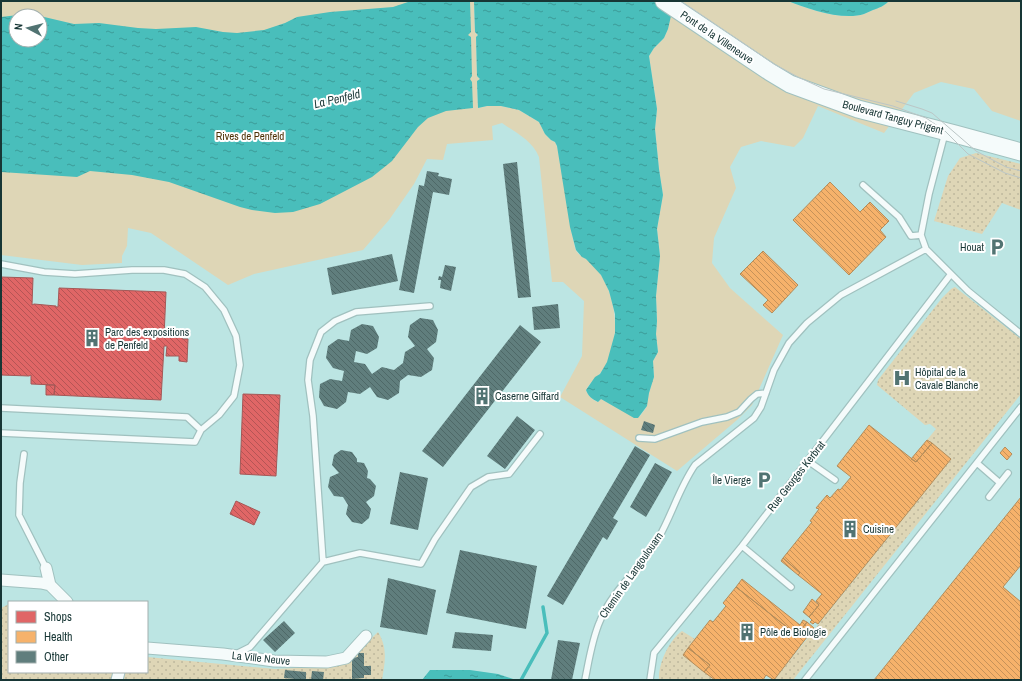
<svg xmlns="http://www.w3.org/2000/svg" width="1022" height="681" viewBox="0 0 1022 681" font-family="'Archivo Narrow',sans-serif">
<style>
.grass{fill:url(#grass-dots)}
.park{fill:#ded6b6;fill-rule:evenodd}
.water{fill:url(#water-ripples)}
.shops{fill:url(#shops-back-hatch);stroke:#a45857}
.health{fill:url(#health-back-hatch);stroke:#b38d5b}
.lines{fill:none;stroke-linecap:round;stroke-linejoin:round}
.stream{stroke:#49bebb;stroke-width:3.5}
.building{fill:url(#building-back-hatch)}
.lane-casing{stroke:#a0c1bf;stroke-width:8}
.street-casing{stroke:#a0c1bf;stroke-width:13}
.primary-casing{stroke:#a0c1bf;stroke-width:19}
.lane{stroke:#f5fbfb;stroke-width:5.5}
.street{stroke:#f5fbfb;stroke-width:11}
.primary{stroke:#f5fbfb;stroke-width:17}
.tram{stroke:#bbc6c6;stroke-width:1}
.labels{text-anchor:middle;stroke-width:4;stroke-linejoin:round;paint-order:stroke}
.street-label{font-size:11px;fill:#173635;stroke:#fff}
.park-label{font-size:11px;fill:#4e3106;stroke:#fff}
.poi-label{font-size:11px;fill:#173635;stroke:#fff;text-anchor:start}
.water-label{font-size:12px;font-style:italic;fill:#1d3938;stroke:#fff}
</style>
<defs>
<pattern id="grass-dots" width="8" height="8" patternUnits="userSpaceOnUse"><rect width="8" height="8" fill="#ded6b6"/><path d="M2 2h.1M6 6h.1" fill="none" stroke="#beb89d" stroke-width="1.8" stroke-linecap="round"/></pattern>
<pattern id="water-ripples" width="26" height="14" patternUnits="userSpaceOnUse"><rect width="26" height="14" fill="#49bebb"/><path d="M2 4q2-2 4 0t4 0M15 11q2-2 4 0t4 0" fill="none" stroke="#3c9b99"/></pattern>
<pattern id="shops-back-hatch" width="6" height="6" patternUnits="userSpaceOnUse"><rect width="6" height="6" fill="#e06666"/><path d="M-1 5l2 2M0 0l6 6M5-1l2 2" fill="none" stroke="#b55555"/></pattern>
<pattern id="health-back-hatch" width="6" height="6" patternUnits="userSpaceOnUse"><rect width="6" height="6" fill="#f6b26b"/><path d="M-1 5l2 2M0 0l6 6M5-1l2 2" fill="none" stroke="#c69259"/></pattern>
<pattern id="building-back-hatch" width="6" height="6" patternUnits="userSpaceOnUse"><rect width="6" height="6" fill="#607e7d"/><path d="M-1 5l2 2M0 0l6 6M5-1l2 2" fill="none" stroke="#4e6867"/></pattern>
</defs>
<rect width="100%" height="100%" fill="#bce5e3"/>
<path class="grass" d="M 976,153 L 1021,164 L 1021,210 L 1002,203 L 982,234 L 934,221 L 948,176 L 960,158 Z
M 955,287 L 1021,339 L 1021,394 L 793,680 L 774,680 L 951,459 L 927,440 L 936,429 L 930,424 L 925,425 L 877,385 L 878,380 L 942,298 L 951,289 Z
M 9,604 L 9,672 L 147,672 L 147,657 L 275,669 L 337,666 L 348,661 L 378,632 C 388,648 385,662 382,680 L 1,680 L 1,608 Z
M 682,631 L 695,639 L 683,655 L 715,680 L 659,680 C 658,664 669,640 682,631 Z"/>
<path class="park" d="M 1,1 L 474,1 L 475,32 L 478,35 L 476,37 L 477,76 L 480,79 L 477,82 L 478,108 L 487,106 L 501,106 L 519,110 L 539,122 L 545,134 L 551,140 L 555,142 C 559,150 559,159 561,168 C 566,193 568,218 574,243 C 575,252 579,255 586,259 C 590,261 596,268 599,272 C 617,298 621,339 605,367 C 600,375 589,383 586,390 C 588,396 593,400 598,402 L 601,399 L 636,418 L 640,416 L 646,408 L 649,393 L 654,377 L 653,361 L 658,352 L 656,334 L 657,321 L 656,296 L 660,256 L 657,229 L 663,195 L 659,169 L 655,129 L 657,109 L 649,56 L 654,48 L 664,38 L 668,29 L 670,1 L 788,1 C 808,9 842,21 864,14 C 867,13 870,11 873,10 C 879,8 884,6 889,1 L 1021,1 L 1021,121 L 992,111 L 974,89 L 941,82 L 914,93 L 884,133 L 818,106 L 803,138 L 794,147 L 761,141 L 741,147 L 730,167 L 736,188 L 714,238 L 712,263 L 730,288 L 783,335 L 752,405 L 737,420 L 677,471 L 560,397 L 582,356 L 584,301 L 563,282 L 552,282 L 539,157 C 532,140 516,133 502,123 L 492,126 L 493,140 L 447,144 L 443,160 L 427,159 L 414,184 L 389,220 L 363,250 L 254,274 L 228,285 L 151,233 L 128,228 L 127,246 L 122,256 L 122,263 L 82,265 L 1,255 ZM 16,16 L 40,16 L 40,40 L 16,40 Z"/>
<path class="water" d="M 411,1 L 470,1 L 471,32 L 468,35 L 471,37 L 472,76 L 470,79 L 472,82 L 473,108 L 446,111 L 428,118 L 418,127 L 392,161 L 372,177 L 320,204 L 293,212 L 275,213 L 252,210 L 240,207 L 169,182 L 132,175 L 90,171 L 77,177 L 1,172 L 1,17 L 18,15 L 38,16 L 16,16 L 16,40 L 40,40 L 40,16 L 74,24 L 99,23 L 138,28 L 156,29 L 196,27 L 223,32 L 237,33 L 264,30 L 285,23 L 297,17 L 330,12 L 393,7 Z
M 474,1 L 670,1 L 671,16 L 668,29 L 664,38 L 654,48 L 649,56 L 657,109 L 655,129 L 659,169 L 663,195 L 657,229 L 660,256 L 656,296 L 657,321 L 656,334 L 658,352 L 653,361 L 654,377 L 649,393 L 647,406 L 638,418 L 634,418 L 601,399 L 598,402 C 592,399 588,396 586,390 L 595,377 L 600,374 L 607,362 L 615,333 L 615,314 L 609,291 L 601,275 L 586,259 L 582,257 L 576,250 L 570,227 L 557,146 L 555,142 L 551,140 L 545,134 L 539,122 L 519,110 L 501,106 L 487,106 L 478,108 L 477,81 L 480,79 L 477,76 L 476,37 L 478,35 L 475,32 Z
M 788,1 L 889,1 C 884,6 879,8 873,10 C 870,11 867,13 864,14 C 843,21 808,9 788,1 Z
M 430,670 L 470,670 L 498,674 L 516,680 L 422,680 Z"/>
<path class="shops" d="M 1,277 L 33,278 L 32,305 L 34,304 L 56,306 L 56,307 L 58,307 L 59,288 L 166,292 L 164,337 L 167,337 L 167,334 L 183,335 L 182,339 L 188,339 L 187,362 L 179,361 L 179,356 L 166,356 L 167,346 L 164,346 L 161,400 L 54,395 L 55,385 L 31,384 L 31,375 L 29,376 L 1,375 Z
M 46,385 L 55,385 L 54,395 L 46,395 Z
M 243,394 L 280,395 L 276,476 L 240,474 Z
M 236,501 L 260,512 L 254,525 L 230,514 Z"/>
<path class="health" d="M 830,182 L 860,212 L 870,202 L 889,221 L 880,230 L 886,237 L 849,275 L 793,220 Z
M 763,251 L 798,285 L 772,313 L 763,305 L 768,300 L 740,274 Z
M 869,425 L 916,462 L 932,443 L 951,459 L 818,624 L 815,622 L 813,624 L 810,622 L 812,620 L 809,617 L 819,605 L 816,601 L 822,594 L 798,575 L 800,573 L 783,558 L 812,522 L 810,521 L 819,509 L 816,508 L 827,495 L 830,498 L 838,489 L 840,490 L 851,477 L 837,466 Z
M 927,440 L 932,443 L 916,462 L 911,459 Z
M 1005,447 L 1012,454 L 1007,460 L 1000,453 Z
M 1021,497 L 1021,565 L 1003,587 L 1021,602 L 1021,680 L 874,680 Z
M 783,558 L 800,573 L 798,575 L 781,561 Z
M 742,579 L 800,625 L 803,620 L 807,622 L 797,635 L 736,587 Z
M 736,587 L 797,635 L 807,622 L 814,628 L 774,680 L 766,675 L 763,680 L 715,680 L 704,672 L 710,665 L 688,648 L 710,620 L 713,622 L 726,606 L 723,603 Z
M 812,599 L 819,605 L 809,617 L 803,612 Z
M 688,648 L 710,665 L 704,672 L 683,655 Z"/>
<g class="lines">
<path class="stream" d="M 521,680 L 547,633 L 543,607"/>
</g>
<path class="building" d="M 517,162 L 531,297 L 518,298 L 503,164 Z
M 427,171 L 439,173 L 438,176 L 452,179 L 449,195 L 433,192 L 414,293 L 399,290 L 419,185 L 424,186 Z
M 392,254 L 398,281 L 332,295 L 327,268 Z
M 445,265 L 456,267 L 451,291 L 440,288 L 441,280 L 438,280 L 439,276 L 442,277 Z
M 558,304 L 560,328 L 534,330 L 532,307 Z
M 420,318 L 433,320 L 438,330 L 436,342 L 427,349 L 434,358 L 432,370 L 421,377 L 408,375 L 400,381 L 399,393 L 388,400 L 377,397 L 370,387 L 360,394 L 348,392 L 346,402 L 337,409 L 324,406 L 319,397 L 320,384 L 330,379 L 342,381 L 344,371 L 333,368 L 326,358 L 328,346 L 338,339 L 349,341 L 351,330 L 362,324 L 373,326 L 379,337 L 377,348 L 367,354 L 356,351 L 354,362 L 365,364 L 372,374 L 382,367 L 394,370 L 403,363 L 405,352 L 415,346 L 408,337 L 410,325 Z
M 520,325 L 541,342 L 443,467 L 422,451 Z
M 517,416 L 535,430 L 505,469 L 487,456 Z
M 644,421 L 655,425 L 653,433 L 641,430 Z
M 635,446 L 650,455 L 613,518 L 618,521 L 607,540 L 603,537 L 563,605 L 547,596 Z
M 341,450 L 352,452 L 357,459 L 357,462 L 364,463 L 368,471 L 367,478 L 370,479 L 376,486 L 374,496 L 366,502 L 371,509 L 369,518 L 362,524 L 352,522 L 346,514 L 348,505 L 343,497 L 334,496 L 328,487 L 330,477 L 339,473 L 332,465 L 334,455 Z
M 655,463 L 672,472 L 646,517 L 630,507 Z
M 400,472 L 428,478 L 418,530 L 390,524 Z
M 460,550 L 537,566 L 526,629 L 446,613 Z
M 388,578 L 436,590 L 427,635 L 380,627 Z
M 284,621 L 295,633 L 275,652 L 263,640 Z
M 455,632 L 493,635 L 491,651 L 452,648 Z
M 558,640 L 580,643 L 572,680 L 551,680 Z
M 358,653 L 364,653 L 364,666 L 371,666 L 371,675 L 364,675 L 364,678 L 352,679 L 352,658 L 358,657 Z
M 285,670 L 306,672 L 306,680 L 284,678 Z
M 312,671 L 324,672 L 323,680 L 311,680 Z"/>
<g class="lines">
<g class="lane-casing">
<path id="lane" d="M 945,133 L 929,194 L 921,235 L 926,249 L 968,291 L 1021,334
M 863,185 L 899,217 L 911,236 L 921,235
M 1,264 L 44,272 L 75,274 L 132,270 L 164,270 L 185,274 L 205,287 L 224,310 L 236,336 L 240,365 L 234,396 L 219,415 L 201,430
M 1,408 L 187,417 L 201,430 L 195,442 L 1,433
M 639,438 L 655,439 L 702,422 L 727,417 L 739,412 L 751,399 L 757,394 L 766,393
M 24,454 L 20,483 L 19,515 L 46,568
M 808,461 L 835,480
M 977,463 L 1000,483 L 1008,473
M 989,497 L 1000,483
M 742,546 L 791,587
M 323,562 L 313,416 L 308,380 L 310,360 L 321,332 L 335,321 L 356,312 L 430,306
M 236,654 L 250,647 L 323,562 L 360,553 L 421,564 L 435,539 L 471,487 L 488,477 L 509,474 L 540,434
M 585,680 C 589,660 592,639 600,621 C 612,590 642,567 658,539 C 672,515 679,488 695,465 L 754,418 L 761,407 L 774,370 L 789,343 L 807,323 L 841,295 L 926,249
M 650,680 L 654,653 L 742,546 L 951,274
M 805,680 L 1021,407"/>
</g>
<g class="street-casing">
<path id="street" d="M 46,568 L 50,585 L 67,602
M 1,580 L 41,583 L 50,585
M 147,648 L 223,654 L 274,661 L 327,662 L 346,658 L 366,636
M 117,680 L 119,672"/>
</g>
<g class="primary-casing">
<path id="primary" d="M 664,1 L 770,72 L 790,84 L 858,109 L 955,134 L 1021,152"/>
</g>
<use href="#lane" class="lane"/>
<use href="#street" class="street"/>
<use href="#primary" class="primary"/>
<path class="tram" d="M 681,1 L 774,64 L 798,77 L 824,89 L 893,106 L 926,118 L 945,131 L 968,154 L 1005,173 L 1021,178
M 896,101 L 922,109 L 932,113 L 976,151 L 1006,167 L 1021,171"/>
</g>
<defs>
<g id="parking-bare" transform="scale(1.38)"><path d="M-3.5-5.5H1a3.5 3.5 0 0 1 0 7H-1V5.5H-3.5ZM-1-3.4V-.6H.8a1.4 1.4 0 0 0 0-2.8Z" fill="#517372" stroke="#fff" stroke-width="2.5" paint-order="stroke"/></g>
<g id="building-bare" transform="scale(1.38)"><path d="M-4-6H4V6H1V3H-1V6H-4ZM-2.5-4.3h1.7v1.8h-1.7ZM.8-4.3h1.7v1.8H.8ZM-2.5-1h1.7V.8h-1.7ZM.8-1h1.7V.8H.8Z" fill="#517372" stroke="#fff" stroke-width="2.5" paint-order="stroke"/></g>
<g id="hospital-bare" transform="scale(1.38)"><path d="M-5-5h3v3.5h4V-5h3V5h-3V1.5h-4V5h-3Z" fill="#517372" stroke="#fff" stroke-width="2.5" paint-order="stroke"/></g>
</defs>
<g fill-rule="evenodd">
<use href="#parking-bare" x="997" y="247"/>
<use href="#building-bare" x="92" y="338"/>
<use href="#hospital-bare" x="902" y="378"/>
<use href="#building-bare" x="482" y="396"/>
<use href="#parking-bare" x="764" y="480"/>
<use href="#building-bare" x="850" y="529"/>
<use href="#building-bare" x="747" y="632"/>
</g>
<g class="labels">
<g class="street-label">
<text transform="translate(717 37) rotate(34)" y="4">Pont de la Villeneuve</text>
<text transform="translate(893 117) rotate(15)" y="4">Boulevard Tanguy Prigent</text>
<text transform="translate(796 476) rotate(-52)" y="4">Rue Georges Kerbrat</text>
<text transform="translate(631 575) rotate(-55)" y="4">Chemin de Langoulouarn</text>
<text transform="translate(261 658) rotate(6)" y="4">La Ville Neuve</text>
</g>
<g class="park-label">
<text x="250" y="140">Rives de Penfeld</text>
</g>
<g class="poi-label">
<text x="984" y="251" text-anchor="end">Houat</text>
<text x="105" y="336">Parc des expositions<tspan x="105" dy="13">de Penfeld</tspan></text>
<text x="915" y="376">Hôpital de la<tspan x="915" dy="13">Cavale Blanche</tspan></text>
<text x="495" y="400">Caserne Giffard</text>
<text x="751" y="484" text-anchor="end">Île Vierge</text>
<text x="863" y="533">Cuisine</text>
<text x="760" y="636">Pôle de Biologie</text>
</g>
<g class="water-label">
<text transform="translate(337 99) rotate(-13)" y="4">La Penfeld</text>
</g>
</g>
<rect width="1022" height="681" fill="none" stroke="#173635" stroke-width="4"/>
<rect x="8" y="601" width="140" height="72" fill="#ffffff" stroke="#a2afae"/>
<rect x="16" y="611" width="20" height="12" fill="#e06666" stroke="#a2afae"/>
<text x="44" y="621" font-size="12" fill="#173635">Shops</text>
<rect x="16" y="631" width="20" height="12" fill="#f6b26b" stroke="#a2afae"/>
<text x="44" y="641" font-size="12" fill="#173635">Health</text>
<rect x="16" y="651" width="20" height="12" fill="#607e7d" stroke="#a2afae"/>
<text x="44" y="661" font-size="12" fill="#173635">Other</text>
<g transform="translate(28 28) rotate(277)"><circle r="19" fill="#ffffff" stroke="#a2afae"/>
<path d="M0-3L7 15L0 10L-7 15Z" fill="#517372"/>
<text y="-6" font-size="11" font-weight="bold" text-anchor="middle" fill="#173635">N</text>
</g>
</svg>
